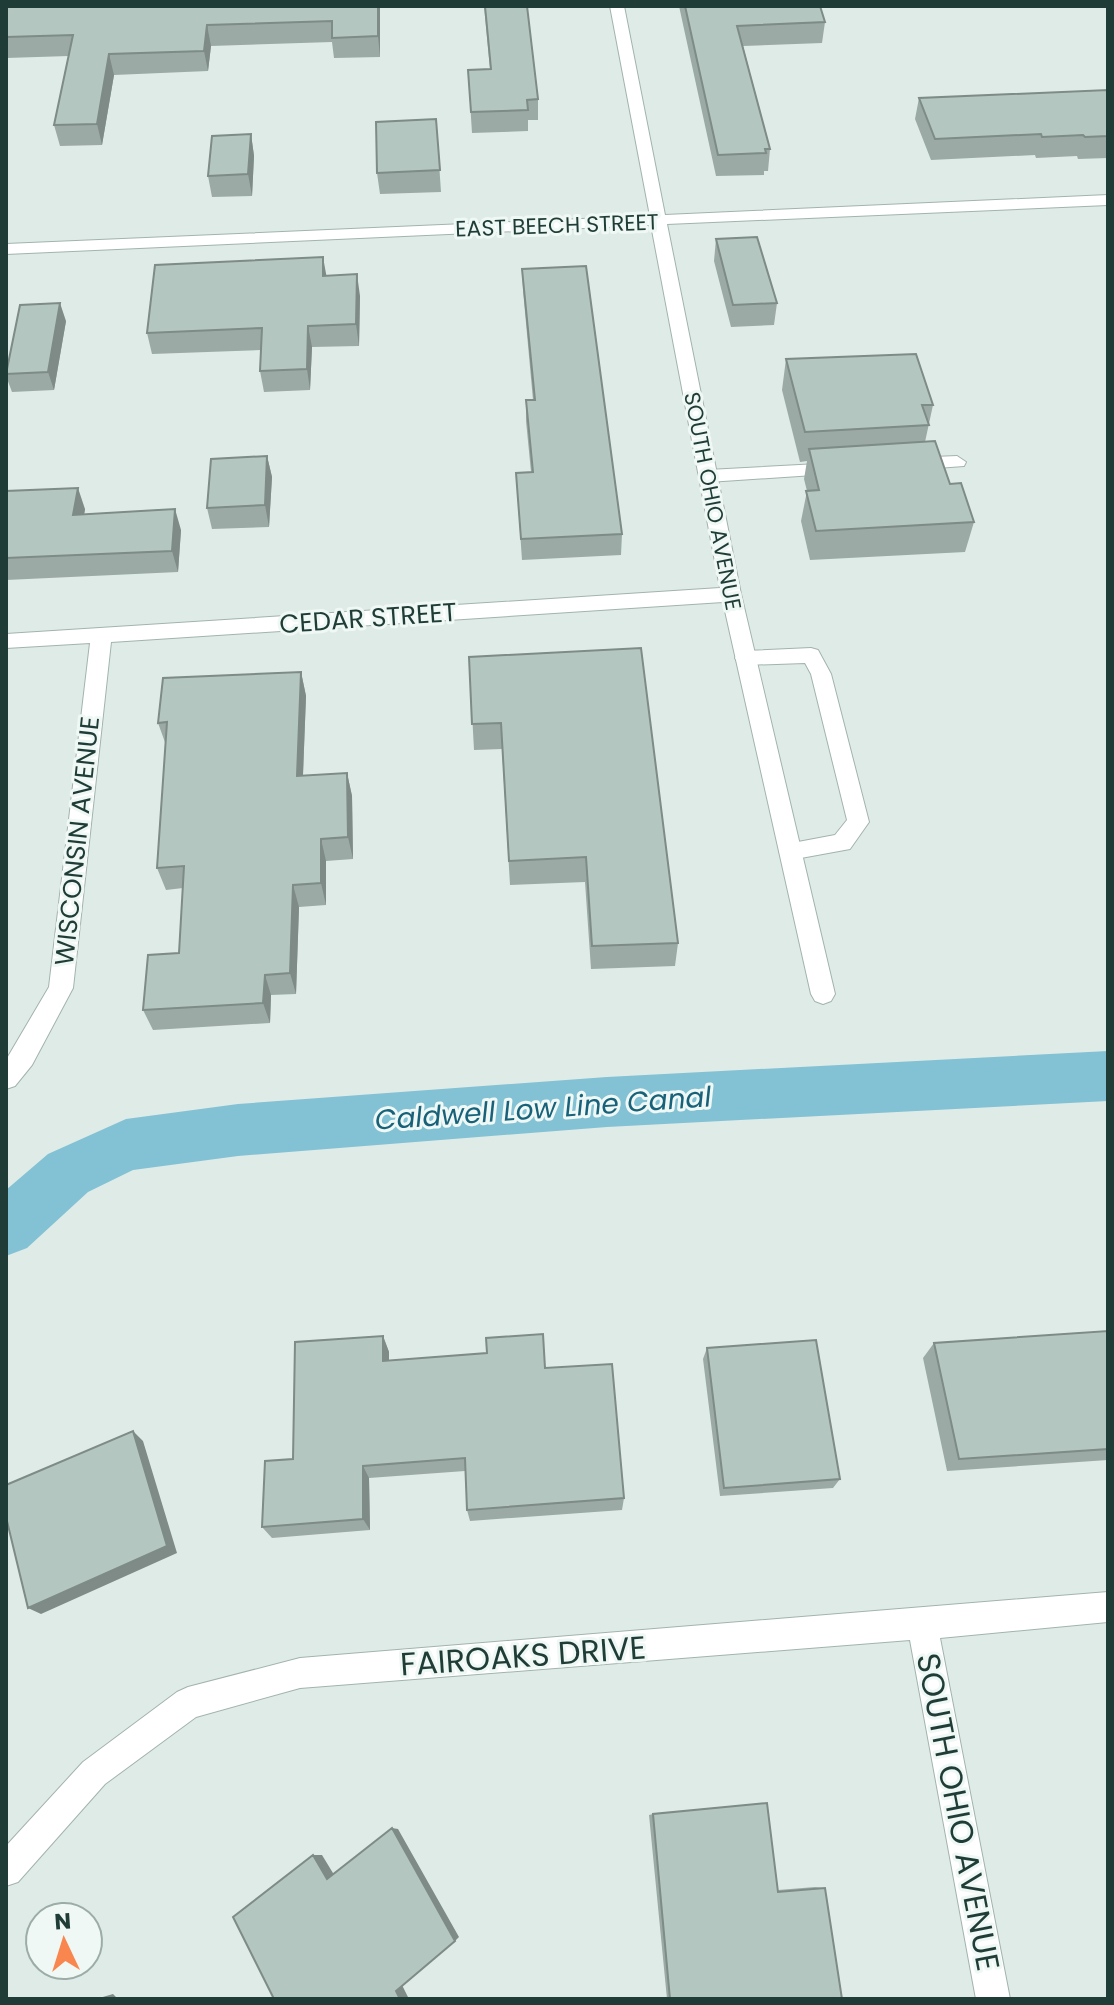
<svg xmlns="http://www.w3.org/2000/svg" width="1114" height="2005" viewBox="0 0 1114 2005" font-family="Poppins,sans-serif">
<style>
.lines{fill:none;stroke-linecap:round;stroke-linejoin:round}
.canal{fill:#83c1d4;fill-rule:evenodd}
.lane-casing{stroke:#a2b3ae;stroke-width:2}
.street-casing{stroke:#a2b3ae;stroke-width:2}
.lane{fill:#fff;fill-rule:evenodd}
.street{fill:#fff;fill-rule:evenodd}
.wall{fill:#9baaa5}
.shaded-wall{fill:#7e8b86}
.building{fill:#b4c6c0;stroke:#7e8b86;stroke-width:2}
.labels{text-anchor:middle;stroke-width:6;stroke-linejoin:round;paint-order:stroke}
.far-street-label{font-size:22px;fill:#1f3c36;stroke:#eff8f4}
.street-label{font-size:26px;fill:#1f3c36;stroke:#eff8f4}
.water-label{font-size:28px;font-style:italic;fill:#17627a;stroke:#eff8f4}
.near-street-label{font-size:32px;fill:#1f3c36;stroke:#eff8f4}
</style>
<rect width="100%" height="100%" fill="#dfebe7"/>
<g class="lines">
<path class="canal" d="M 1108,1051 L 1108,1101 L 607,1127 L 238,1156 L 133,1170 L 88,1192 L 27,1248 L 6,1256 L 6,1190 L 48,1154 L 126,1119 L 238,1104 L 607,1077 Z"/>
<g class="lane-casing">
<path id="lane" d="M 957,456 L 966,462 L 964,466 L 910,470 L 901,464 L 910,458 Z
M 837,463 L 844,465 L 846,469 L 844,473 L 708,482 L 699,476 L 708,470 Z
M 811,648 L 818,650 L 831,674 L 869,822 L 850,849 L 790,860 L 782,857 L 779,851 L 782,845 L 835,835 L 847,820 L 811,674 L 805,663 L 745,665 L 738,663 L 735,658 L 738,653 L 745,651 Z"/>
</g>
<g class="street-casing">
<path id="street" d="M 610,6 L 624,6 L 665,215 L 1108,195 L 1108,205 L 667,224 L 741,594 L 835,994 L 831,1001 L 823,1004 L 815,1001 L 811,994 L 723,602 L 111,642 L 73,988 L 32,1065 L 15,1086 L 6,1089 L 6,1060 L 49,987 L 90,643 L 6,648 L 6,634 L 720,588 L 651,225 L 6,254 L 6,244 L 650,216 Z
M 1108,1592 L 1108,1622 L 940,1638 L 1010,1999 L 976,1999 L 910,1640 L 300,1688 L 196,1717 L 105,1784 L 18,1882 L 6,1886 L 6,1846 L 83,1762 L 177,1692 L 188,1687 L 300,1658 Z"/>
</g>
<use href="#lane" class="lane"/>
<use href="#street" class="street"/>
</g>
<path class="wall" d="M 6,6 L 380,6 L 380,57 L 334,58 L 332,42 L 211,46 L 208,71 L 114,75 L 102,145 L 60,146 L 54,125 L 69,56 L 6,58 Z
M 484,6 L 527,6 L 538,99 L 538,120 L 528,120 L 528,131 L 472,133 L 468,70 L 490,69 Z
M 679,6 L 820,6 L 825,22 L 822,43 L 743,46 L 770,149 L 768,171 L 764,171 L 764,175 L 716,176 Z
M 1108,90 L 1108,158 L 1078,159 L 1077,156 L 1036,158 L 1035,155 L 931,160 L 915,119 L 919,98 Z
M 436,119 L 441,192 L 380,194 L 377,173 Z
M 251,134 L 254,156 L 252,196 L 212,197 L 208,176 Z
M 716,239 L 777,303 L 774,325 L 731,327 L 714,261 Z
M 522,269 L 622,534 L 621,555 L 522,560 L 516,473 L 531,472 L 526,421 L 526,400 L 533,400 L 523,290 Z
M 326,276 L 360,296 L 359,346 L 312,347 L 310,390 L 264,392 L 260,371 L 261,350 L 152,354 L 147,333 Z
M 66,321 L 54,390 L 12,392 L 6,376 L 6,372 Z
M 786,359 L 933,405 L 925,442 L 974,522 L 965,552 L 810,560 L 801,521 L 807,491 L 804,479 L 807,461 L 800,462 L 782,390 Z
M 267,456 L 272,477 L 269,527 L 212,529 L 207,508 Z
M 6,491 L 85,509 L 84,514 L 181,530 L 178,572 L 6,580 Z
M 469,657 L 678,943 L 675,966 L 591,969 L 585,882 L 510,885 L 502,749 L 474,750 Z
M 301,672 L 306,696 L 303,776 L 347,773 L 352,796 L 353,859 L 326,861 L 326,905 L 299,907 L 296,994 L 271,995 L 270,1023 L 153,1030 L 143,1010 L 179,953 L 183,888 L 166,890 L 157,868 L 166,745 L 158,723 Z
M 1108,1331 L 1108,1460 L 947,1471 L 923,1358 L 934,1343 Z
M 383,1336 L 389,1352 L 389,1360 L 545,1368 L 624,1498 L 622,1510 L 470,1521 L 467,1510 L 465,1471 L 369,1478 L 370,1530 L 272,1538 L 262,1527 L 293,1459 Z
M 707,1348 L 840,1479 L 833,1488 L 720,1496 L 703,1359 Z
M 653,1814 L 778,1890 L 815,1887 L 825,1888 L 842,1999 L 667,1999 L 649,1815 Z"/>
<path class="shaded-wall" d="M 378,6 L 380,6 L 380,57 L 378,36 Z
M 207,25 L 211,46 L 208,71 L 204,51 Z
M 109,54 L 114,75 L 102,145 L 97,124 Z
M 251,134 L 254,156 L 252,196 L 248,174 Z
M 323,257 L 327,279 L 323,276 Z
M 357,274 L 360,296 L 359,346 L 356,324 Z
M 60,303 L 66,321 L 54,390 L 48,372 Z
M 308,326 L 312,347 L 310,390 L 307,369 Z
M 267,456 L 272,477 L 269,527 L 265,505 Z
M 78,488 L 85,509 L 81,536 L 73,515 Z
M 175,509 L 181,530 L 178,572 L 172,551 Z
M 301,672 L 306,696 L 302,799 L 297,776 Z
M 347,773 L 352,796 L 353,859 L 348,837 Z
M 321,839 L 326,861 L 326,905 L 321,883 Z
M 293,885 L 299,907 L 296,994 L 290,973 Z
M 265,975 L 271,995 L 270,1023 L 263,1003 Z
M 383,1336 L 389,1352 L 389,1376 L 383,1361 Z
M 133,1431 L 143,1441 L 177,1553 L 41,1614 L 28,1608 Z
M 363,1466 L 369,1478 L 370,1530 L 363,1519 Z
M 392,1828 L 398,1829 L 459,1937 L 455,1941 Z
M 313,1855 L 322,1855 L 336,1878 L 327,1879 Z
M 402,1985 L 409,1999 L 400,1999 L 396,1991 Z
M 113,1994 L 118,1999 L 96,1999 Z"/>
<path class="building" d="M 6,6 L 378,6 L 378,36 L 332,38 L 332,21 L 207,25 L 204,51 L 109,54 L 97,124 L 54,125 L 73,35 L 6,37 Z
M 485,6 L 527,6 L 538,99 L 527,100 L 528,110 L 471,112 L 468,70 L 491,69 Z
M 685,6 L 820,6 L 825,22 L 737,26 L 770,149 L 765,149 L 766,153 L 718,155 Z
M 1108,90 L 1108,136 L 1085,137 L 1083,135 L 1042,137 L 1041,134 L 935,139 L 919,98 Z
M 436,119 L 440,170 L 377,173 L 376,122 Z
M 251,134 L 248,174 L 208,176 L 212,136 Z
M 757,237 L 777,303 L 733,305 L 716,239 Z
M 323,257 L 323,276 L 357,274 L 356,324 L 308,326 L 307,369 L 260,371 L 262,328 L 147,333 L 155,265 Z
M 586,266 L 622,534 L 521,539 L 516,473 L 533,472 L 526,400 L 535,400 L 522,269 Z
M 60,303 L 48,372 L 6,374 L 20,305 Z
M 916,354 L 933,405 L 922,405 L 929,425 L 805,432 L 786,359 Z
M 935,441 L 950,484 L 961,483 L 974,522 L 816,531 L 806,491 L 819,490 L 809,449 Z
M 267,456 L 265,505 L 207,508 L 211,459 Z
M 78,488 L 73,515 L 175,509 L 172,551 L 6,558 L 6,491 Z
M 641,648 L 678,943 L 592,946 L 586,857 L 509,861 L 501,723 L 472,724 L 469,657 Z
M 301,672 L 297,776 L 347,773 L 348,837 L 321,839 L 321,883 L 293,885 L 290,973 L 265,975 L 263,1003 L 143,1010 L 148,955 L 179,953 L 184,866 L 157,868 L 167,722 L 158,723 L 163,678 Z
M 1108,1331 L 1108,1449 L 959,1459 L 934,1343 Z
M 543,1334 L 545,1368 L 612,1364 L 624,1498 L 467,1510 L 465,1458 L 363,1466 L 363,1519 L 262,1527 L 265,1461 L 293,1459 L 295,1342 L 383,1336 L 383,1361 L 487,1353 L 486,1338 Z
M 816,1340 L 840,1479 L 724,1488 L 707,1348 Z
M 133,1431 L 167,1546 L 28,1608 L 6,1517 L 6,1485 Z
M 767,1803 L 778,1892 L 825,1888 L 842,1999 L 670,1999 L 653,1814 Z
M 392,1828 L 455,1941 L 396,1991 L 400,1999 L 274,1999 L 233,1917 L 313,1855 L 327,1879 Z"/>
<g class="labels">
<g class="far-street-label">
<text transform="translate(557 225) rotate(-2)" y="8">EAST BEECH STREET</text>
<text transform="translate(713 501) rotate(79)" y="8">SOUTH OHIO AVENUE</text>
</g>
<g class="street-label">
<text transform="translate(368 618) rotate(-4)" y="9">CEDAR STREET</text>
<text transform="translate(77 841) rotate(-84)" y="9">WISCONSIN AVENUE</text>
</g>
<g class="water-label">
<text transform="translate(543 1108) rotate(-4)" y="10">Caldwell Low Line Canal</text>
</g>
<g class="near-street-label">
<text transform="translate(523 1656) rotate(-4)" y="11">FAIROAKS DRIVE</text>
<text transform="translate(958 1812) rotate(79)" y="11">SOUTH OHIO AVENUE</text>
</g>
</g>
<rect width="1114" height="2005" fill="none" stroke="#1f3c36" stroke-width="16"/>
<g transform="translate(64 1941) rotate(356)"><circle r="38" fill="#eff8f4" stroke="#9cada8" stroke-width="2"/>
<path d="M0-6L14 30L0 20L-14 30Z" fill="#f9864f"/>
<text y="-12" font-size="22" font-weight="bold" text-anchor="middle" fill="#1f3c36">N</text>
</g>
</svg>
